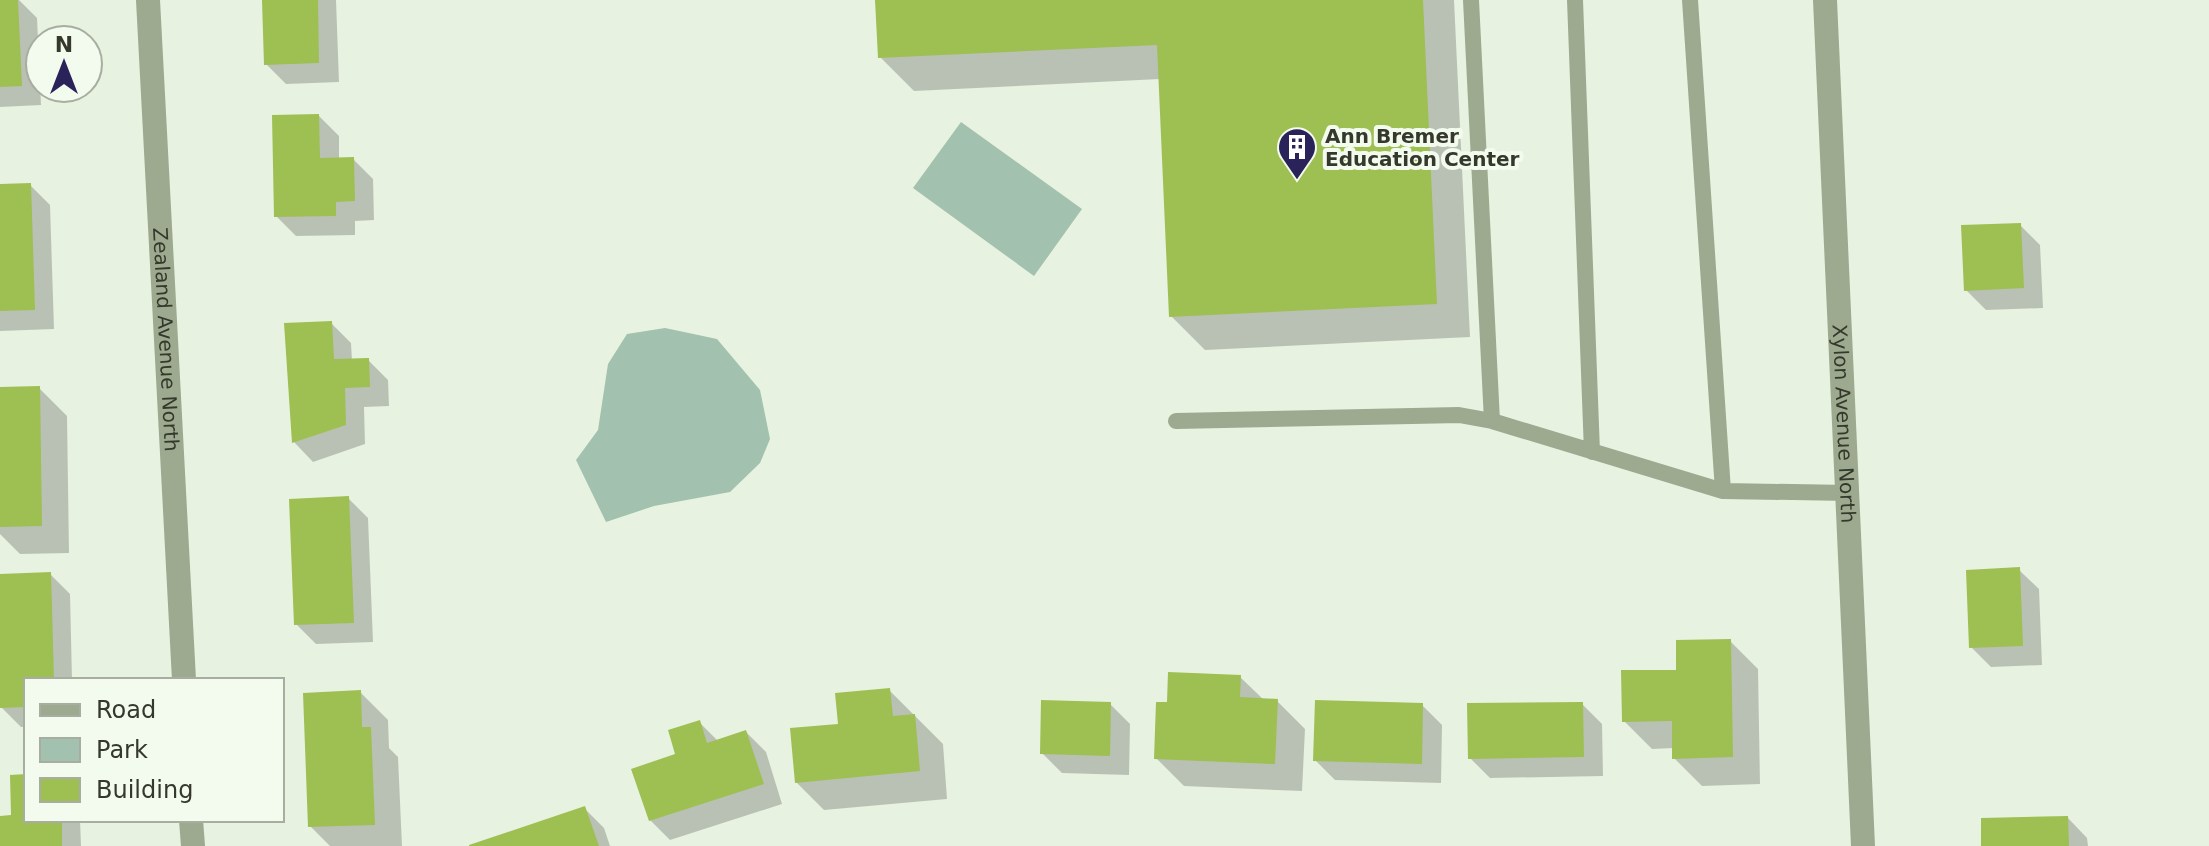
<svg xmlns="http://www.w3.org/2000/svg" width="2209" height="846" viewBox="0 0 2209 846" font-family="'DejaVu Sans',sans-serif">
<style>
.green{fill:#a2c1ae}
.shadow{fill:#0003}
.building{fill:#9ebf52}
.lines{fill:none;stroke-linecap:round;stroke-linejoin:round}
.lane{stroke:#9daa90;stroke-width:16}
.street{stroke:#9daa90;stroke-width:24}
.labels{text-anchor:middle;stroke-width:8;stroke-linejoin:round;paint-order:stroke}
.poi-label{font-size:20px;font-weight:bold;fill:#34392b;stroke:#f3faee;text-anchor:start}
.street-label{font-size:20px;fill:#34392b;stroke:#f3faee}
</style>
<rect width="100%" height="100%" fill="#e8f2e1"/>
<path class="green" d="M 961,122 L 1082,209 L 1034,276 L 913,188 Z
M 665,328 L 717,339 L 760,390 L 770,439 L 760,463 L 730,492 L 654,506 L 606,522 L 576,460 L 598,430 L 608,364 L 627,334 Z"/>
<path class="shadow" d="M 0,0 L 19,0 L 37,18 L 41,105 L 0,107 Z
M 264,0 L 336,0 L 339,82 L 286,84 L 266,64 Z
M 877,0 L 1454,0 L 1470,337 L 1205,350 L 1171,316 L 1160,79 L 914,91 L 880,57 Z
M 319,116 L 339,136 L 339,159 L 353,159 L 373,179 L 374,220 L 355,221 L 355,235 L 296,236 L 276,216 Z
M 30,185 L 50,205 L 54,329 L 0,331 L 0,186 Z
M 2020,225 L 2040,245 L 2043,308 L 1986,310 L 1966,290 Z
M 331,323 L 351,343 L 352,361 L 368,360 L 388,380 L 389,406 L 364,407 L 365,444 L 313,462 L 294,442 Z
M 39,388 L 67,416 L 69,553 L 20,554 L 0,534 L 0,389 Z
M 348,498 L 368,518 L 373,642 L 316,644 L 296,624 Z
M 2019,570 L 2039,589 L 2042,665 L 1991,667 L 1971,647 Z
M 50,574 L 70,594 L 72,680 L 26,680 L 26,727 L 21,727 L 1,707 L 0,576 Z
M 1730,641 L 1758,669 L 1760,784 L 1702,786 L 1674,758 L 1674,748 L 1652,749 L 1624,721 Z
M 1240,677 L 1264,700 L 1277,701 L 1305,729 L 1302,791 L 1184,786 L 1156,758 L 1169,704 Z
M 889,690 L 943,744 L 947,799 L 824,810 L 796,782 L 840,726 Z
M 360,692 L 388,720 L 389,748 L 398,757 L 402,846 L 330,846 L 310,826 Z
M 1110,704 L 1130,724 L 1129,775 L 1062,773 L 1042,753 Z
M 1582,704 L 1602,724 L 1603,776 L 1490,778 L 1470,758 Z
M 1422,705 L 1442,725 L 1441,783 L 1335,780 L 1315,760 Z
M 699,722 L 718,741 L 746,732 L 766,752 L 782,804 L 670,840 L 650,820 L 678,756 Z
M 26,776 L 26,820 L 80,820 L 81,846 L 0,846 L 0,818 L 14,817 Z
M 584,808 L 604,828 L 610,846 L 474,846 Z
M 2068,818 L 2087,838 L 2088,846 L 1983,846 Z"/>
<path class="building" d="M 0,0 L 18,0 L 22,86 L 0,87 Z
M 262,0 L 318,0 L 319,63 L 264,65 Z
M 875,0 L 1423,0 L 1437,304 L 1169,317 L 1157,45 L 878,58 Z
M 319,114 L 320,158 L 354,157 L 355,201 L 336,202 L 336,216 L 274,217 L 272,115 Z
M 31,183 L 35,310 L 0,311 L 0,184 Z
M 2021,223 L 2024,288 L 1964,291 L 1961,225 Z
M 332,321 L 334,359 L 369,358 L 370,387 L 345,388 L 346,425 L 292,443 L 284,323 Z
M 40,386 L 42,526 L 0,527 L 0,387 Z
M 349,496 L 354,623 L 294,625 L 289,499 Z
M 2020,567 L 2023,646 L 1969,648 L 1966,570 Z
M 51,572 L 54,680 L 26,680 L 26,707 L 0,708 L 0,574 Z
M 1731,639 L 1733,757 L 1672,759 L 1672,721 L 1622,722 L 1621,670 L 1676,670 L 1676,640 Z
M 1168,672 L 1241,675 L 1240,697 L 1278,699 L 1275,764 L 1154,759 L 1156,702 L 1167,702 Z
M 890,688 L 893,716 L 915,714 L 920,771 L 795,783 L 790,728 L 838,724 L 835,693 Z
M 361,690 L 362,727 L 371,727 L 375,825 L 308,827 L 303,693 Z
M 1041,700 L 1111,702 L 1110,756 L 1040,754 Z
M 1315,700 L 1423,703 L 1422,764 L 1313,761 Z
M 1583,702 L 1584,757 L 1468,759 L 1467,703 Z
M 700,720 L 707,743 L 746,730 L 764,784 L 649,821 L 631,769 L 675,754 L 668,730 Z
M 26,774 L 26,820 L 62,820 L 62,846 L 0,846 L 0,816 L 11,815 L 10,775 Z
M 585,806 L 599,846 L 469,846 L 469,845 Z
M 2068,816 L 2069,846 L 1981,846 L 1981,818 Z"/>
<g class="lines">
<path class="lane" d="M 1471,0 L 1492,421
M 1575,0 L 1592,452
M 1690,0 L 1723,491 L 1849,493
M 1176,421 L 1459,415 L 1492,421 L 1723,491"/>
<g class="street">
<path id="s1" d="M 148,0 L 184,680"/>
<path id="s2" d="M 1825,0 L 1863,846"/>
<path d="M 191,820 L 193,846"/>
</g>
</g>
<defs>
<g id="building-pin" transform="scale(2)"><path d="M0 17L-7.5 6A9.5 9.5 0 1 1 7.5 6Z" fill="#2a2359" stroke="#f3faee"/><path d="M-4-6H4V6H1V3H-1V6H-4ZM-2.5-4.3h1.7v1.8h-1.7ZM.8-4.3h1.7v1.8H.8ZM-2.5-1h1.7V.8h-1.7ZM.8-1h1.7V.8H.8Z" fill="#fff"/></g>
</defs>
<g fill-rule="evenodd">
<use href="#building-pin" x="1297" y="147"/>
</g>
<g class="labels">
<g class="poi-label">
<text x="1325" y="143">Ann Bremer<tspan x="1325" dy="23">Education Center</tspan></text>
</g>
<g class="street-label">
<text dy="7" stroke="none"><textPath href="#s1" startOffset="340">Zealand Avenue North</textPath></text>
<text dy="7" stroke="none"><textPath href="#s2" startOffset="424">Xylon Avenue North</textPath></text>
</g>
</g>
<rect x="24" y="678" width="260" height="144" fill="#f3faee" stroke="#a7ada0" stroke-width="2"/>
<rect x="40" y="704" width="40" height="12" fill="#9daa90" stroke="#a7ada0" stroke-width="2"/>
<text x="96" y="718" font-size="24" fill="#34392b">Road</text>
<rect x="40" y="738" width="40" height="24" fill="#a2c1ae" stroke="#a7ada0" stroke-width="2"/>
<text x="96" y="758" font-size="24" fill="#34392b">Park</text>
<rect x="40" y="778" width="40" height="24" fill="#9ebf52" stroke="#a7ada0" stroke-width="2"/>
<text x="96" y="798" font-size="24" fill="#34392b">Building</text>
<g transform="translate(64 64)"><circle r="38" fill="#f3faee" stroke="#a7ada0" stroke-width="2"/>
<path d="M0-6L14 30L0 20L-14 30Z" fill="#2a2359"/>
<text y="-12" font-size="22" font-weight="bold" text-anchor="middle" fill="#34392b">N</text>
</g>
</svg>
